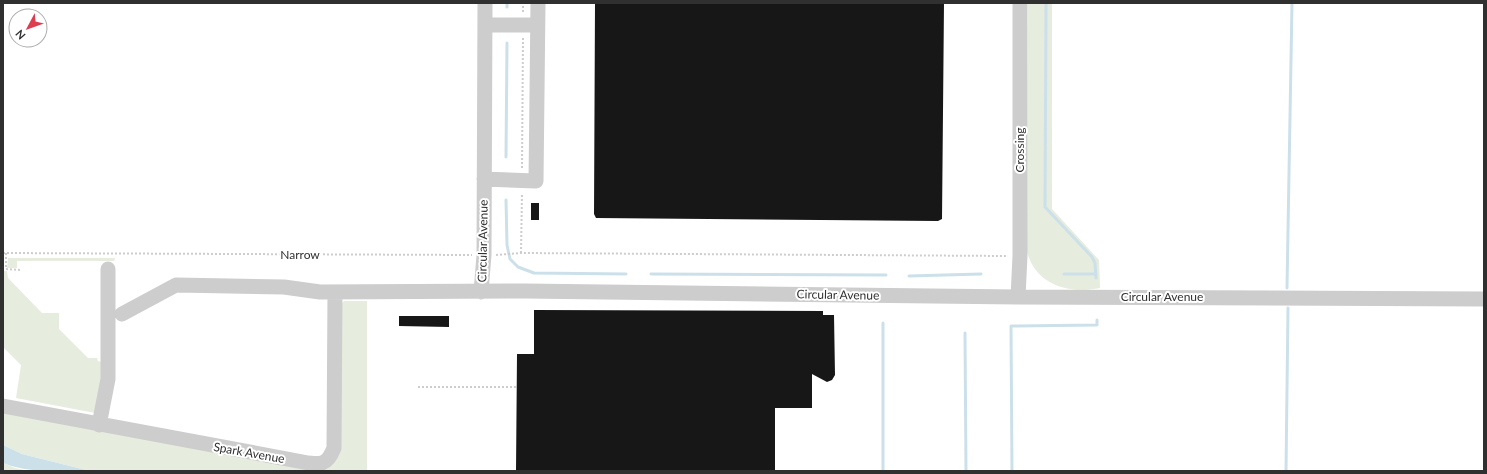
<svg xmlns="http://www.w3.org/2000/svg" width="1487" height="474" viewBox="0 0 1487 474" font-family="Lato,sans-serif">
<style>
.green{fill:#e6ecde}
.water{fill:#cce0ea}
.lines{fill:none;stroke-linecap:round;stroke-linejoin:round}
.stream{stroke:#cce0ea;stroke-width:3}
.building{fill:#171717}
.path{stroke:#cdcdcd;stroke-width:2;stroke-dasharray:2 2;stroke-linecap:butt}
.minor{stroke:#cdcdcd;stroke-width:15}
.labels{text-anchor:middle;stroke-width:4;stroke-linejoin:round;paint-order:stroke}
.street-label{font-size:12px;fill:#303030;stroke:#fff}
</style>
<rect width="100%" height="100%" fill="#fff"/>
<path class="green" d="M 1028,3 L 1052,3 L 1052,209 L 1099,260 L 1100,288 C 1069,294 1037,286 1027,252 Z
M 3,258 L 4,258 L 4,271 L 7,271 L 8,278 L 42,313 L 59,313 L 59,329 L 88,358 L 97,358 L 98,361 L 101,362 L 104,365 L 95,413 L 16,398 L 21,365 L 3,347 Z
M 8,258 L 115,258 L 114,261 L 17,261 L 17,268 L 7,268 Z
M 344,301 L 367,301 L 367,471 L 321,471 C 331,468 335,462 339,454 L 341,304 Z
M 3,412 L 313,471 L 90,471 L 22,454 L 3,445 Z
M 3,463 L 15,468 L 29,471 L 3,471 Z"/>
<path class="water" d="M 3,445 L 22,454 L 90,471 C 61,471 30,474 3,463 Z"/>
<g class="lines">
<path class="stream" d="M 507,3 L 507,7
M 1046,3 L 1045,207 L 1092,257 L 1095,263 L 1096,278
M 506,157 L 507,43
M 506,200 L 507,245 L 510,259 L 518,267 L 534,273 L 626,274
M 651,274 L 886,275
M 1064,274 L 1096,274
M 909,276 L 981,274
M 1287,288 L 1292,3
M 965,333 L 966,471
M 883,471 L 883,323
M 1012,471 L 1011,326 L 1097,325 L 1097,320
M 1286,471 L 1288,308"/>
</g>
<path class="building" d="M 595,3 L 944,3 L 942,219 L 938,221 L 596,218 L 594,214 Z
M 531,203 L 539,203 L 539,220 L 531,220 Z
M 534,310 L 823,311 L 823,315 L 834,315 L 835,375 L 832,380 L 827,382 L 812,374 L 812,408 L 775,408 L 775,471 L 516,471 L 517,354 L 534,354 Z
M 399,316 L 449,316 L 449,327 L 399,326 Z"/>
<g class="lines">
<path class="path" d="M 523,12 L 523,3
M 522,168 L 523,37
M 3,253 L 472,255
M 6,253 L 6,269 L 21,270
M 521,253 L 522,193
M 496,255 L 521,253 L 1008,256
M 418,387 L 516,387"/>
<path class="minor" d="M 485,25 L 537,25
M 484,179 L 536,181 L 538,3
M 481,292 L 484,255 L 485,3
M 1018,297 L 1020,256 L 1020,3
M 122,314 L 176,285 L 284,287 L 320,292 L 525,291 L 1018,297 L 1484,299
M 3,406 L 303,462 C 320,465 327,466 334,448 L 335,292
M 99,425 L 108,379 L 108,269"/>
</g>
<g class="labels">
<g class="street-label">
<text transform="translate(1020 150) rotate(-90)" y="4">Crossing</text>
<text transform="translate(483 241) rotate(-89)" y="4">Circular Avenue</text>
<text x="300" y="259">Narrow</text>
<text transform="translate(838 295) rotate(1)" y="4">Circular Avenue</text>
<text x="1162" y="301">Circular Avenue</text>
<text transform="translate(249 453) rotate(10)" y="4">Spark Avenue</text>
</g>
</g>
<rect width="1487" height="474" fill="none" stroke="#303030" stroke-width="8"/>
<g transform="translate(28 28) rotate(229)"><circle r="19" fill="#ffffff" stroke="#acacac"/>
<path d="M0-3L7 15L0 10L-7 15Z" fill="#dc3d4f"/>
<text y="-6" font-size="11" font-weight="bold" text-anchor="middle" fill="#303030">N</text>
</g>
</svg>
